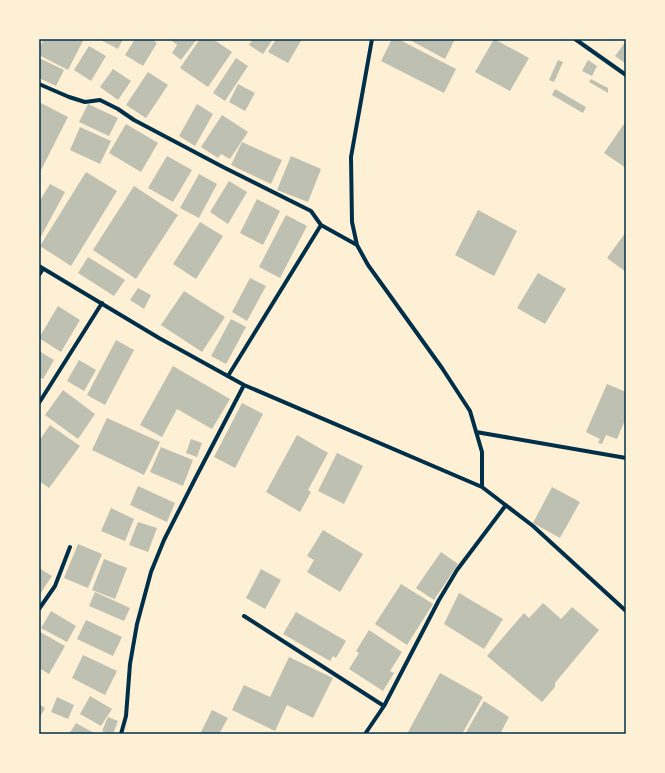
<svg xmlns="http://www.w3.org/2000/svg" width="665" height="773" viewBox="0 0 665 773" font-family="'Roboto Condensed',sans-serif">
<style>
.building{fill:#bec0b2}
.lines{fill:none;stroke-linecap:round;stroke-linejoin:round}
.minor{stroke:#003049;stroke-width:4}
.neatline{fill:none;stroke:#003049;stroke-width:1.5}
</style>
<rect width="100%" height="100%" fill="#fdf0d5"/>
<path class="building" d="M 44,39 L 84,39 L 68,70 L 39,55 L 39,48 Z
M 99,39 L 123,39 L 118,49 Z
M 135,39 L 151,39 L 157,43 L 143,66 L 125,55 Z
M 174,39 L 197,39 L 181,60 L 172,53 L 177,45 L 172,41 Z
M 200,39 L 213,39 L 232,52 L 208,87 L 180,68 Z
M 253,39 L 273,39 L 263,54 L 249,45 Z
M 276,39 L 302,39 L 288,63 L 268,52 Z
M 392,39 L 398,39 L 456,69 L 444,93 L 381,61 Z
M 408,39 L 455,39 L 445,59 Z
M 494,39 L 529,58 L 510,91 L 475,72 Z
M 626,41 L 626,64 L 615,56 Z
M 89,46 L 106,56 L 91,81 L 74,70 Z
M 39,58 L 64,70 L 56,86 L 39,78 Z
M 236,58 L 248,66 L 225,101 L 213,93 Z
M 558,60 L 563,62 L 554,82 L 549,80 Z
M 588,60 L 597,66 L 592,76 L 582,71 Z
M 113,69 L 131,81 L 118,100 L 100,87 Z
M 148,72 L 168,85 L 146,118 L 126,105 Z
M 591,79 L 608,88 L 608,93 L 589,82 Z
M 238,84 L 255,93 L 245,111 L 229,102 Z
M 555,89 L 586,107 L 583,113 L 552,95 Z
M 39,102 L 68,117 L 41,170 L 39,169 Z
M 88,104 L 118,118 L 109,136 L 79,122 Z
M 197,104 L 213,114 L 195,146 L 179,136 Z
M 222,115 L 248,132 L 230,159 L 221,154 L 218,158 L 201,147 Z
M 626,121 L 626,168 L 604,153 Z
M 126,124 L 158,143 L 141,172 L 109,153 Z
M 80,127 L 111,141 L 100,164 L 70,150 Z
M 242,142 L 282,160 L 271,184 L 231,165 Z
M 167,156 L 192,170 L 173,202 L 148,188 Z
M 291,156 L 321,169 L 308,202 L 277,190 Z
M 86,172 L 117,191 L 71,266 L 40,246 Z
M 199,174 L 217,184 L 199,218 L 180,208 Z
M 229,181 L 247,192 L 228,224 L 210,212 Z
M 50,184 L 65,192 L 39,240 L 39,202 Z
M 134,186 L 178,215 L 136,279 L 93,250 Z
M 257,199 L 280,211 L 263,245 L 240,233 Z
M 478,210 L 517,231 L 494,276 L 455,255 Z
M 286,215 L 307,226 L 280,278 L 259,267 Z
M 200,222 L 223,236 L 196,279 L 173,264 Z
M 626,232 L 626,272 L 607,258 Z
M 88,257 L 125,280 L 114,296 L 78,273 Z
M 538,273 L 566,289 L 545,324 L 517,308 Z
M 250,278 L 266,286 L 247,321 L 232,312 Z
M 138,288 L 151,295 L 144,309 L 130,300 Z
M 184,291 L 225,317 L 202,352 L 161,325 Z
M 58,306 L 80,320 L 61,352 L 39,338 Z
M 231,319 L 246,327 L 226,364 L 211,356 Z
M 116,340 L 134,350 L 105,405 L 87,395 Z
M 39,351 L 54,360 L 43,379 L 39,377 Z
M 79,360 L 96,370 L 84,391 L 67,381 Z
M 173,366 L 230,399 L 212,429 L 177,409 L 162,437 L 140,425 Z
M 607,384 L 626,392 L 626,418 L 617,439 L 606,435 L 602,444 L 598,443 L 600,439 L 586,432 Z
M 63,390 L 95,414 L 78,439 L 45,415 Z
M 242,403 L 263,414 L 235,468 L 214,457 Z
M 107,418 L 160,442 L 144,475 L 92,450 Z
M 50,425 L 80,446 L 49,488 L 39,481 L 39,441 Z
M 297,435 L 328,453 L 308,490 L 311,492 L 300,512 L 266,492 Z
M 191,439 L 202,443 L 197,457 L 186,453 Z
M 161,447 L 193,460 L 183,486 L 150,472 Z
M 337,453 L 363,466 L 344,504 L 318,491 Z
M 138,486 L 175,503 L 167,522 L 130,505 Z
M 552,487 L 580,502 L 560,538 L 533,523 Z
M 111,508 L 134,519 L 125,541 L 101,531 Z
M 138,522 L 157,528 L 148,552 L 129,545 Z
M 323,530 L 363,554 L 340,592 L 307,572 L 314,560 L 307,556 Z
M 78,544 L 102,554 L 88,588 L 64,578 Z
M 441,552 L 458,564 L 434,600 L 416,588 Z
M 104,559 L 127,568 L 115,599 L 92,590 Z
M 39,568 L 52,576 L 40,594 L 39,593 Z
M 261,569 L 281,580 L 265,609 L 246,598 Z
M 401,584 L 433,604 L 407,645 L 375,624 Z
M 95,592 L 130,608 L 124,621 L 89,606 Z
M 459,593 L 503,619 L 484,649 L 444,624 Z
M 543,603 L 561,619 L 572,607 L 599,630 L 555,683 L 555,687 L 542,702 L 487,656 L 524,613 L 529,618 Z
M 51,611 L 76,626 L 67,642 L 41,628 Z
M 296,612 L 346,641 L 336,658 L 333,656 L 330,661 L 283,634 Z
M 86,620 L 122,637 L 113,656 L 77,639 Z
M 369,630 L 402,652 L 390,671 L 394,673 L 383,691 L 349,669 L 359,653 L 356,651 Z
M 40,632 L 65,646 L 49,674 L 39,668 Z
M 83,655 L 117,671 L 105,695 L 72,678 Z
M 289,657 L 333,678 L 313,718 L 287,705 L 275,731 L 232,710 L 244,685 L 270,697 Z
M 440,673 L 483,697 L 462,734 L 407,734 Z
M 90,696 L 112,709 L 101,726 L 80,714 Z
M 57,697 L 74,705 L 68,719 L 51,712 Z
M 484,701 L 509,717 L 500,734 L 465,734 Z
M 39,704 L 45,708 L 39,719 Z
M 212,710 L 228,718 L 219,734 L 205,734 L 201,732 Z
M 108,717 L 118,721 L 113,734 L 109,734 L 102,731 Z
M 76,723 L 96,734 L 69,734 Z"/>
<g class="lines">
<path class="minor" d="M 372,39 L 351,157 L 352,222 L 357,245 L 368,265 L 442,368 L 470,411 L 482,452 L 482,487
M 575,39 L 626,75
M 39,84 L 69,97 L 85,102 L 100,100 L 118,109 L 134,120 L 223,167 L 311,211 L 321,225 L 357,245
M 39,266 L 159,338 L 244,385 L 482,487 L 533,526 L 626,611
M 39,275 L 43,269
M 228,376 L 321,225
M 39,403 L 102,303
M 476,432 L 626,458
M 39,609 L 55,586 L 70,547
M 244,616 L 384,706
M 121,734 L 126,716 L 130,664 L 137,624 L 151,572 L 164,540 L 195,479 L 244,385
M 365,734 L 384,706 L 439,600 L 457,570 L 506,505"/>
</g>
<rect width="665" height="773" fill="none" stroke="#fdf0d5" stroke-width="80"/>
<rect x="40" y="40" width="585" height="693" class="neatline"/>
</svg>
